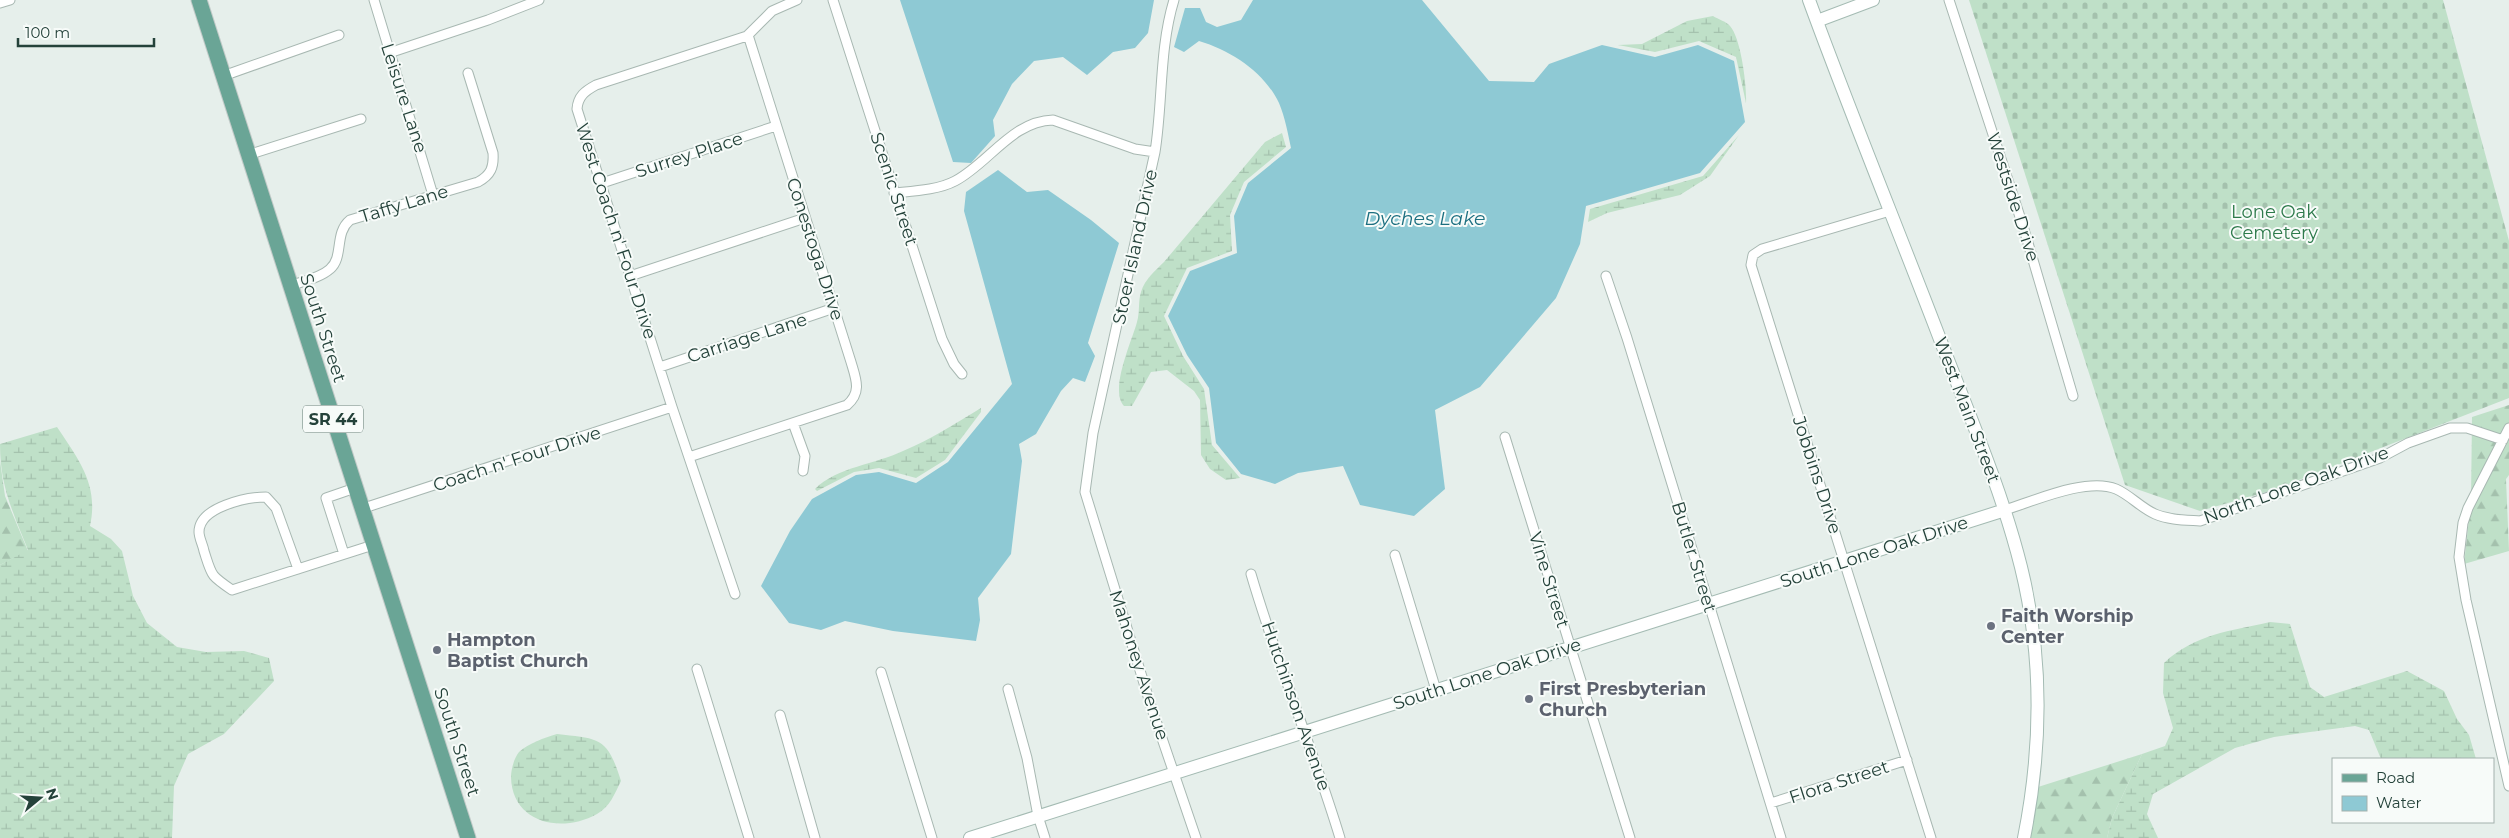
<svg xmlns="http://www.w3.org/2000/svg" width="2509" height="838" viewBox="0 0 2509 838" font-family="Montserrat,sans-serif">
<style>
.forest{fill:url(#forest-firs)}
.wetland{fill:url(#wetland-marsh)}
.cemetery{fill:url(#cemetery-stones)}
.water{fill:#8ec9d4}
.lines{fill:none;stroke-linecap:round;stroke-linejoin:round}
.street-casing{stroke:#a8b8b2;stroke-width:11}
.secondary-casing{stroke:#a4bbb3;stroke-width:14}
.primary-casing{stroke:#c2cac8;stroke-width:17}
.street{stroke:#fff;stroke-width:9}
.secondary{stroke:#fff;stroke-width:12}
.primary{stroke:#6aa596;stroke-width:15}
.worship-dot{fill:#6b7280;stroke:#f7fbf9;stroke-width:2}
.labels{text-anchor:middle;stroke-width:4;stroke-linejoin:round;paint-order:stroke}
.shield{fill:#f7fbf9;stroke:#637a73;stroke-width:1}
.shield-label{font-size:16px;font-weight:bold;fill:#24423a}
.street-label{font-size:18px;fill:#24423a;stroke:#f7fbf9}
.park-label{font-size:18px;fill:#2d7a4b;stroke:#f7fbf9}
.worship-label{font-size:18px;font-weight:bold;fill:#5b616d;stroke:#f7fbf9;text-anchor:start}
.water-label{font-size:19px;font-style:italic;fill:#1c6f80;stroke:#f7fbf9}
</style>
<defs>
<pattern id="forest-firs" width="22" height="20" patternUnits="userSpaceOnUse" patternTransform="scale(1.25)"><rect width="22" height="20" fill="#bfe0c8"/><path d="M5 1l3.5 6h-7zM16 11l3.5 6h-7z" fill="#a4c1ad"/></pattern>
<pattern id="wetland-marsh" width="20" height="14" patternUnits="userSpaceOnUse" patternTransform="scale(1.25)"><rect width="20" height="14" fill="#bfe0c8"/><path d="M1 5h8M5 5V1M11 12h8M15 12V8" fill="none" stroke="#a4c1ad"/></pattern>
<pattern id="cemetery-stones" width="16" height="16" patternUnits="userSpaceOnUse" patternTransform="scale(1.25)"><rect width="16" height="16" fill="#bfe0c8"/><path d="M2 7V4a2 2 0 0 1 4 0v3zM10 15v-3a2 2 0 0 1 4 0v3z" fill="#a4c1ad"/></pattern>
</defs>
<rect width="100%" height="100%" fill="#e6efeb"/>
<path class="forest" d="M 2509,405 L 2509,475 L 2506,479 L 2509,551 L 2464,564 L 2471,501 L 2472,417 Z
M 0,461 L 5,496 L 28,551 L 0,565 Z
M 2142,754 L 2112,818 L 2107,838 L 2029,838 L 2038,787 Z"/>
<path class="wetland" d="M 1713,16 C 1718,19 1727,22 1730,26 C 1741,38 1747,86 1746,103 L 1736,57 L 1699,41 L 1655,52 L 1618,45 L 1642,44 L 1687,21 Z
M 1282,133 L 1286,147 L 1244,182 L 1230,215 L 1232,251 L 1187,268 L 1164,316 L 1183,356 L 1204,389 L 1212,445 L 1240,478 L 1226,480 L 1210,469 L 1201,455 L 1200,400 L 1194,391 L 1167,370 L 1151,372 L 1132,406 L 1124,406 C 1109,390 1132,341 1137,322 C 1140,312 1138,301 1141,292 C 1145,279 1155,271 1164,262 L 1265,142 Z
M 1739,135 L 1710,176 L 1680,195 L 1607,213 L 1588,222 L 1590,209 L 1703,176 Z
M 981,408 L 981,412 L 945,460 L 916,478 L 879,468 L 854,472 L 817,491 L 815,489 C 837,467 876,464 903,451 C 930,440 956,423 981,408 Z
M 57,427 C 79,460 99,485 90,526 L 111,539 L 122,551 L 133,596 L 147,623 L 177,647 L 206,652 L 244,651 L 269,658 L 274,681 L 224,734 L 188,754 L 174,786 L 172,838 L 0,838 L 0,565 L 28,550 C 13,512 0,487 0,444 Z
M 2270,622 L 2290,624 L 2310,687 L 2324,697 L 2407,671 L 2444,691 L 2457,719 L 2469,735 L 2476,759 L 2381,759 L 2369,730 L 2355,726 L 2274,737 L 2235,748 L 2153,794 L 2147,814 L 2158,838 L 2107,838 L 2112,818 L 2142,754 L 2165,746 L 2173,728 L 2163,693 L 2164,663 C 2195,634 2230,631 2270,622 Z
M 557,734 C 601,739 607,737 621,781 C 615,793 610,807 597,814 C 561,834 512,823 511,777 C 511,770 514,758 519,752 C 529,743 544,738 557,734 Z"/>
<path class="cemetery" d="M 1969,0 L 2443,0 L 2509,241 L 2509,398 L 2273,490 L 2200,511 L 2125,485 Z"/>
<path class="water" d="M 900,0 L 1154,0 L 1148,33 L 1135,48 L 1113,52 L 1087,75 L 1063,57 L 1034,61 L 1012,84 L 993,120 L 995,136 L 971,163 L 953,162 Z
M 1253,0 L 1422,0 L 1489,81 L 1534,82 L 1549,64 L 1602,45 L 1655,57 L 1698,45 L 1734,61 L 1745,122 L 1700,173 L 1586,206 L 1580,244 L 1556,298 L 1480,387 L 1435,410 L 1445,489 L 1414,516 L 1360,505 L 1343,466 L 1298,473 L 1275,484 L 1241,474 L 1216,443 L 1209,388 L 1187,355 L 1168,316 L 1190,271 L 1237,253 L 1234,216 L 1248,183 L 1291,148 C 1288,134 1285,117 1279,103 C 1264,72 1232,51 1199,41 L 1184,52 L 1174,47 L 1185,8 L 1200,8 L 1206,22 L 1217,27 L 1241,20 Z
M 998,170 L 1027,192 L 1048,190 L 1091,220 L 1119,243 L 1088,343 L 1095,356 L 1085,382 L 1073,378 L 1061,391 L 1036,434 L 1019,444 L 1022,461 L 1011,554 L 978,598 L 980,620 L 976,641 L 893,631 L 845,621 L 821,630 L 789,623 L 761,586 L 790,531 L 812,499 L 856,475 L 879,472 L 916,483 L 948,462 L 1012,384 L 964,211 L 966,192 Z"/>
<g class="lines">
<g class="street-casing">
<path id="street" d="M 374,0 L 433,195
M 833,0 L 942,339 L 954,364 L 962,374
M 1174,0 C 1159,49 1163,102 1155,152 L 1093,433 L 1085,492 L 1151,706 L 1196,838
M 1949,0 L 2023,226 L 2073,396
M 0,3 L 10,0
M 389,53 L 488,20 L 539,0
M 223,76 L 339,35
M 248,155 L 361,119
M 602,183 L 776,126
M 894,193 C 914,191 938,190 955,181 C 989,163 1012,121 1053,120 L 1135,149 L 1155,152
M 1890,211 L 1762,249 L 1753,255 L 1751,265 L 1931,838
M 630,276 L 805,218
M 1606,276 L 1627,338 L 1781,838
M 290,286 C 303,281 320,278 330,269 C 344,257 334,233 350,220 L 478,182 C 491,175 494,167 493,153 L 468,73
M 660,367 L 834,308
M 793,423 L 805,456 L 803,471
M 2509,428 L 2468,508 L 2463,523 L 2459,557 L 2466,600 L 2509,786
M 1505,437 L 1630,838
M 689,457 L 847,405 C 862,392 856,379 851,362 L 748,35
M 361,509 L 672,407
M 2005,510 C 2034,501 2087,477 2116,489 C 2130,495 2141,508 2155,514 C 2169,520 2185,520 2200,521 L 2380,458 L 2408,443 L 2450,428 L 2467,428 L 2503,440
M 344,554 L 326,498 L 355,488
M 1395,555 L 1436,690
M 298,569 L 276,508 L 266,497 C 247,497 199,507 199,532 C 199,538 203,545 204,551 C 212,576 210,575 232,590 L 373,545
M 1251,574 C 1277,663 1313,749 1340,838
M 735,594 L 672,407 L 577,109 C 578,96 585,91 596,85 L 747,36 L 772,11 L 797,0
M 697,669 L 749,838
M 881,672 L 932,838
M 1008,689 L 1027,758 L 1038,816 L 1045,838
M 780,715 L 815,838
M 1771,803 L 1907,760"/>
</g>
<g class="secondary-casing">
<path id="secondary" d="M 1809,0 C 1850,112 1895,222 1938,334 C 1967,410 2001,487 2021,567 C 2043,656 2042,748 2024,838
M 1817,21 L 1873,0
M 970,838 L 2005,510"/>
</g>
<g class="primary-casing">
<path id="primary" d="M 199,0 L 468,838"/>
</g>
<use href="#street" class="street"/>
<use href="#secondary" class="secondary"/>
<use href="#primary" class="primary"/>
</g>
<g class="worship-dot">
<circle cx="1991" cy="626" r="5"/>
<circle cx="437" cy="650" r="5"/>
<circle cx="1529" cy="699" r="5"/>
</g>
<g class="labels">
<rect class="shield" x="303" y="405.5" width="60" height="27" rx="4"/>
<g class="shield-label">
<text x="333" y="425">SR 44</text>
</g>
<g class="street-label">
<text transform="translate(404 98) rotate(72)" y="6">Leisure Lane</text>
<text transform="translate(689 155) rotate(-18)" y="6">Surrey Place</text>
<text transform="translate(894 189) rotate(72)" y="6">Scenic Street</text>
<text transform="translate(2013 197) rotate(72)" y="6">Westside Drive</text>
<text transform="translate(404 204) rotate(-17)" y="6">Taffy Lane</text>
<text transform="translate(616 231) rotate(72)" y="6">West Coach n' Four Drive</text>
<text transform="translate(1135 247) rotate(-78)" y="6">Stoer Island Drive</text>
<text transform="translate(815 249) rotate(72)" y="6">Conestoga Drive</text>
<text transform="translate(323 328) rotate(72)" y="6">South Street</text>
<text transform="translate(747 338) rotate(-18)" y="6">Carriage Lane</text>
<text transform="translate(1967 410) rotate(69)" y="6">West Main Street</text>
<text transform="translate(517 459) rotate(-18)" y="6">Coach n' Four Drive</text>
<text transform="translate(1817 475) rotate(72)" y="6">Jobbins Drive</text>
<text transform="translate(2296 485) rotate(-20)" y="6">North Lone Oak Drive</text>
<text transform="translate(1874 552) rotate(-18)" y="6">South Lone Oak Drive</text>
<text transform="translate(1694 557) rotate(73)" y="6">Butler Street</text>
<text transform="translate(1549 580) rotate(73)" y="6">Vine Street</text>
<text transform="translate(1139 665) rotate(72)" y="6">Mahoney Avenue</text>
<text transform="translate(1487 674) rotate(-18)" y="6">South Lone Oak Drive</text>
<text transform="translate(1296 706) rotate(71)" y="6">Hutchinson Avenue</text>
<text transform="translate(457 742) rotate(72)" y="6">South Street</text>
<text transform="translate(1839 782) rotate(-18)" y="6">Flora Street</text>
</g>
<g class="park-label">
<text x="2274" y="218">Lone Oak<tspan x="2274" dy="21">Cemetery</tspan></text>
</g>
<g class="worship-label">
<text x="2001" y="622">Faith Worship<tspan x="2001" dy="21">Center</tspan></text>
<text x="447" y="646">Hampton<tspan x="447" dy="21">Baptist Church</tspan></text>
<text x="1539" y="695">First Presbyterian<tspan x="1539" dy="21">Church</tspan></text>
</g>
<g class="water-label">
<text x="1425" y="225">Dyches Lake</text>
</g>
</g>
<rect x="2332" y="758" width="162" height="65" fill="#f7fbf9" stroke="#a3b1ad"/>
<rect x="2342" y="774" width="25" height="8" fill="#6aa596" stroke="#a3b1ad"/>
<text x="2376" y="783" font-size="15" fill="#24423a">Road</text>
<rect x="2342" y="796" width="25" height="15" fill="#8ec9d4" stroke="#a3b1ad"/>
<text x="2376" y="808" font-size="15" fill="#24423a">Water</text>
<g transform="translate(40 798) rotate(72)" stroke="#f7fbf9" stroke-width="4" paint-order="stroke">
<path d="M0-4L9 19L0 12L-9 19Z" fill="#24423a"/>
<text y="-8" font-size="14" font-weight="bold" text-anchor="middle" fill="#24423a">N</text>
</g>
<path d="M18 38v8h136v-8" fill="none" stroke="#24423a" stroke-width="2.5"/>
<text x="25" y="38" font-size="15" fill="#24423a" stroke="#f7fbf9" stroke-width="4" paint-order="stroke">100 m</text>
</svg>
